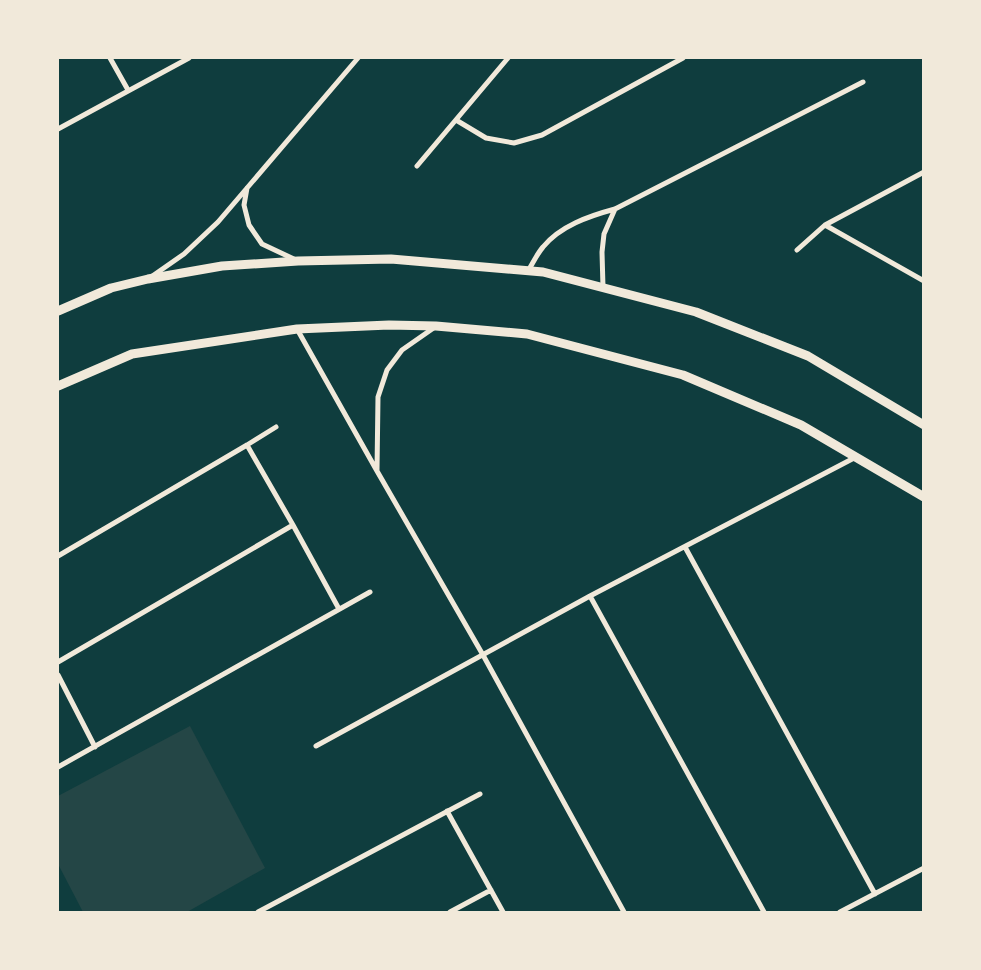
<svg xmlns="http://www.w3.org/2000/svg" width="981" height="970" viewBox="0 0 981 970" font-family="'Space Grotesk',sans-serif">
<style>
.green{fill:#244646}
.lines{fill:none;stroke-linecap:round;stroke-linejoin:round}
.minor{stroke:#f1e9da;stroke-width:5}
.tertiary{stroke:#f1e9da;stroke-width:9}
</style>
<rect width="100%" height="100%" fill="#0f3d3e"/>
<path class="green" d="M 190,726 L 265,868 L 187,912 L 83,912 L 58,864 L 58,796 Z"/>
<g class="lines">
<path class="minor" d="M 110,58 L 128,90
M 456,120 L 486,138 L 514,143 L 542,135 L 683,58
M 58,129 L 189,58
M 417,166 L 508,58
M 247,188 L 244,205 L 249,225 L 262,244 L 296,260
M 825,225 L 924,281
M 797,250 L 825,225 L 924,172
M 528,271 C 533,263 537,254 543,247 C 560,226 589,216 615,209 L 863,82
M 151,277 L 184,254 L 218,222 L 358,58
M 603,287 L 602,252 L 604,234 L 615,209
M 297,329 L 377,471 L 483,655 L 624,912
M 247,445 L 293,525 L 339,609
M 377,470 L 378,397 L 387,370 L 402,350 L 435,327
M 685,547 L 875,894
M 58,556 L 247,445 L 276,427
M 590,596 L 764,912
M 58,662 L 293,525
M 58,675 L 95,747
M 316,746 L 590,596 L 856,457
M 58,767 L 370,592
M 447,811 L 503,912
M 258,912 L 480,794
M 450,912 L 491,890
M 840,912 L 924,868"/>
<path class="tertiary" d="M 58,311 L 111,288 L 148,279 L 222,266 L 298,261 L 391,259 L 543,272 L 696,312 L 808,356 L 924,425
M 58,386 L 132,354 L 297,329 L 389,325 L 436,326 L 527,334 L 683,375 L 801,425 L 924,497"/>
</g>
<rect width="981" height="970" fill="none" stroke="#f1e9da" stroke-width="118"/>
</svg>
